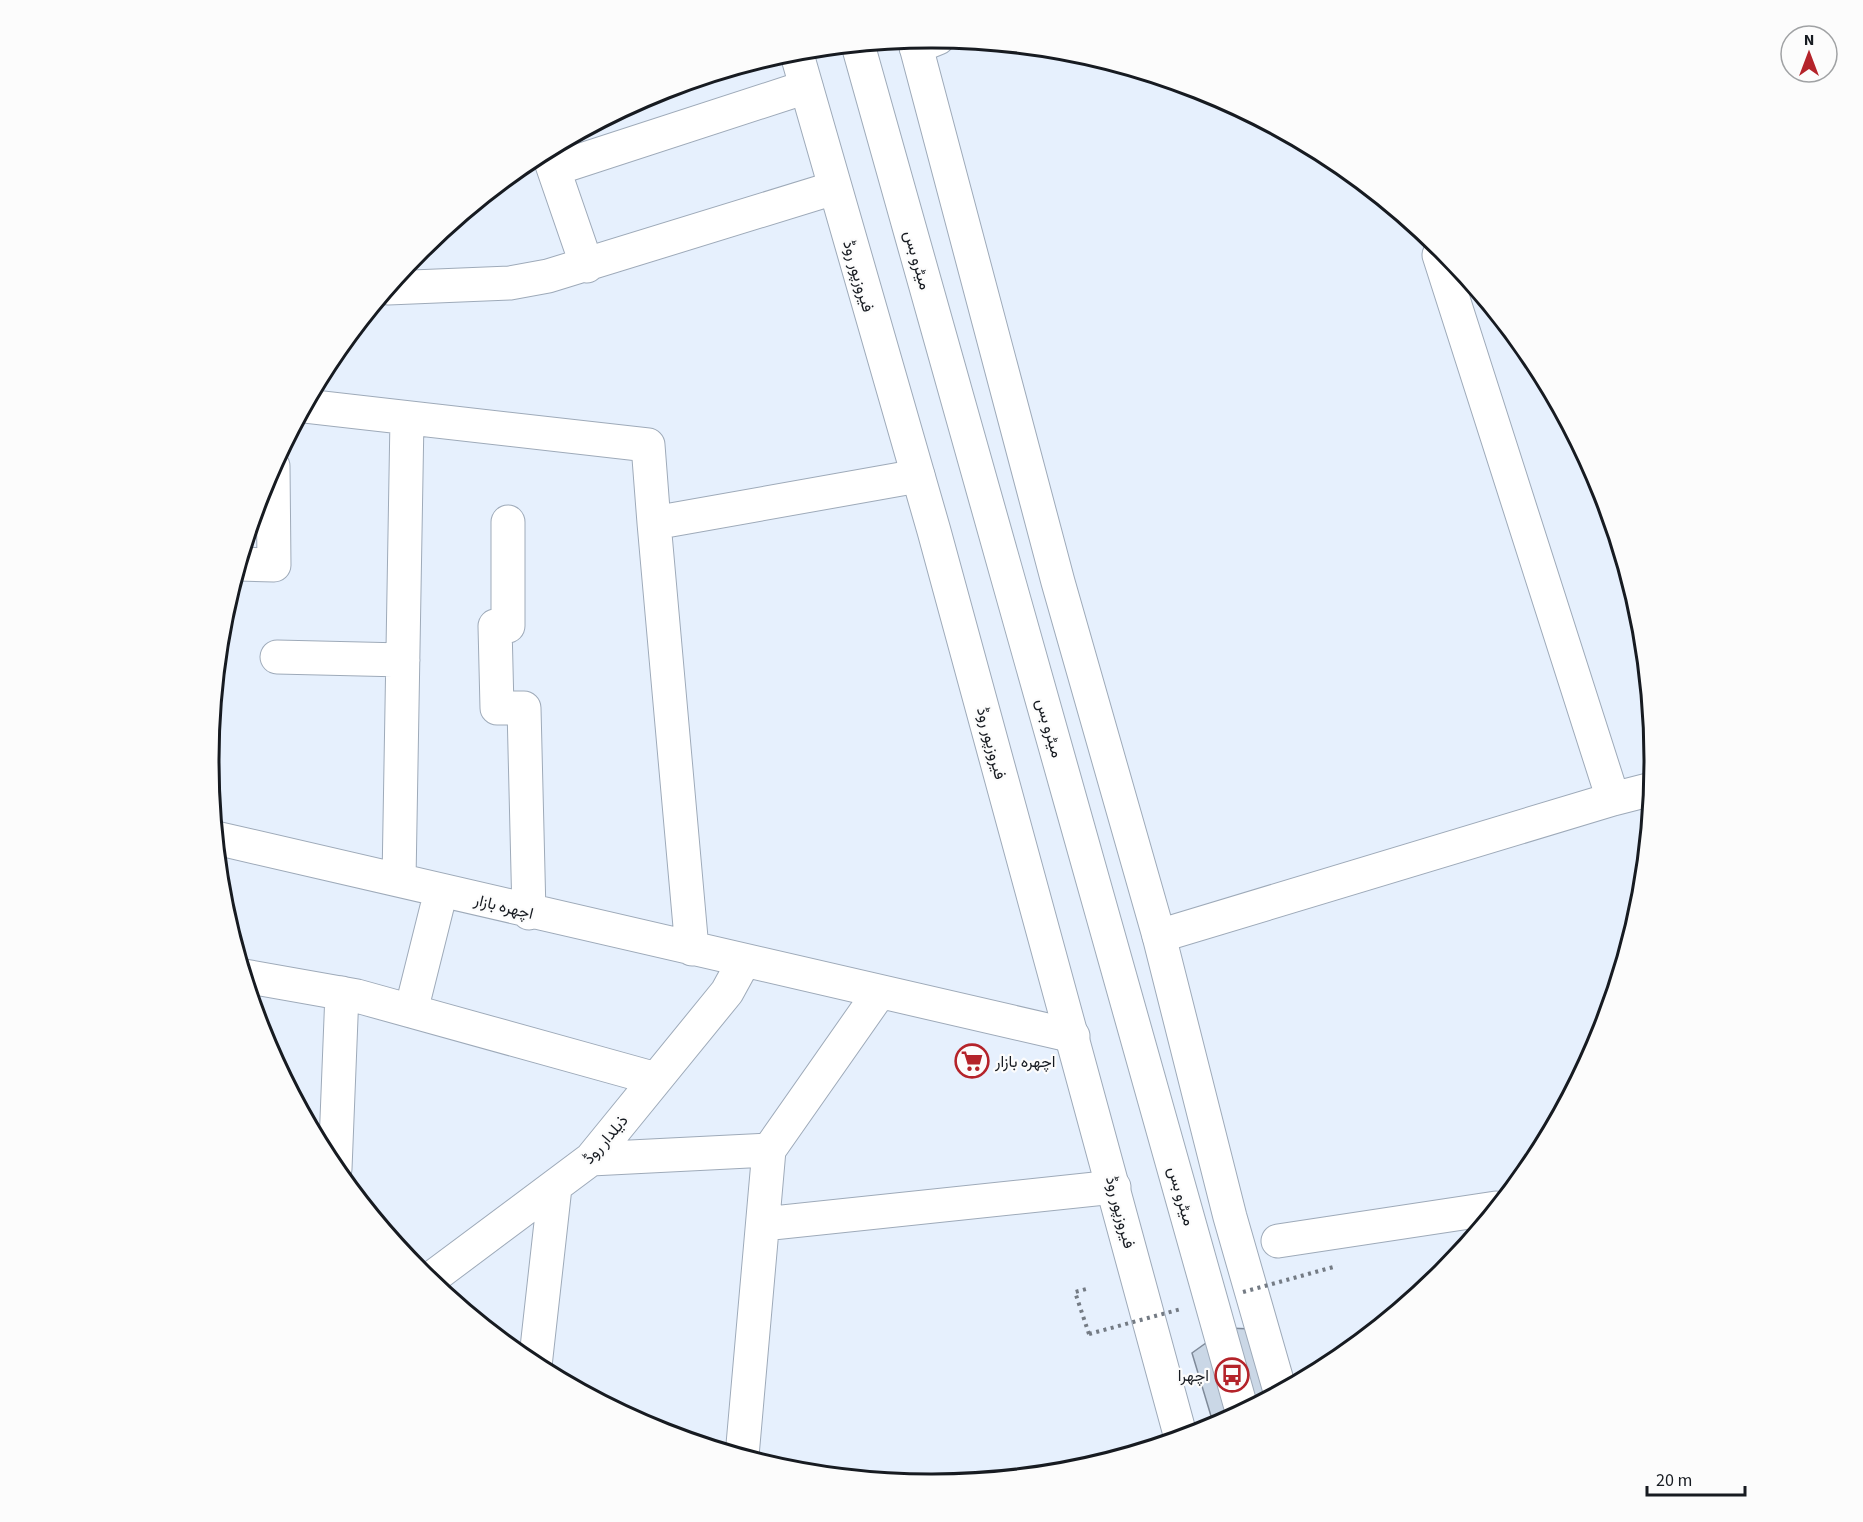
<svg xmlns="http://www.w3.org/2000/svg" width="1863" height="1522" viewBox="0 0 1863 1522" font-family="'Source Sans 3',Vazirmatn,sans-serif">
<style>
.building{fill:#cad7e6;stroke:#7f8a99;stroke-width:1.5}
.lines{fill:none;stroke-linecap:round;stroke-linejoin:round}
.minor-casing{stroke:#9eaab9;stroke-width:35}
.major-casing{stroke:#9eaab9;stroke-width:35}
.path{stroke:#747b84;stroke-width:4;stroke-dasharray:3 4.5;stroke-linecap:butt}
.minor{stroke:#fff;stroke-width:33}
.major{stroke:#fff;stroke-width:33}
.minor-bridge-casing{stroke:#9eaab9;stroke-width:35;stroke-linecap:butt}
.path-bridge{stroke:#747b84;stroke-width:4;stroke-dasharray:3 4.5;stroke-linecap:butt}
.minor-bridge{stroke:#fff;stroke-width:33}
.labels{text-anchor:middle;stroke-width:4.5;stroke-linejoin:round;paint-order:stroke}
.street-label{font-size:16px;fill:#171b21;stroke:#fcfcfc}
.poi-label{font-size:16px;fill:#171b21;stroke:#fcfcfc;text-anchor:start}
.rim{fill:none;stroke:#171b21;stroke-width:3}
</style>
<rect width="100%" height="100%" fill="#e6f0fd"/>
<path class="building" d="M 1227,1328 L 1252,1329 L 1271,1396 L 1214,1426 L 1192,1353 Z"/>
<g class="lines">
<g class="minor-casing">
<path id="minor" d="M 916,47 L 938,38
M 547,150 L 587,266
M 554,169 L 806,87
M 1439,255 L 1613,799
M 388,288 L 510,283 L 548,276 L 834,188
M 305,406 L 648,445 L 654,523
M 508,522 L 508,626 L 495,626 L 497,708 L 524,708 L 529,913
M 239,564 L 274,565 L 273,466
M 277,657 L 403,660
M 216,838 L 1073,1036
M 399,880 L 407,418
M 1159,936 L 1613,799 L 1652,789
M 692,949 L 654,523 L 918,476
M 244,976 L 357,996 L 656,1079
M 411,1011 L 441,891
M 591,1159 L 769,1150
M 335,1169 L 342,993
M 763,1224 L 1114,1187
M 1278,1241 L 1496,1208
M 429,1280 L 591,1159 L 727,992 L 744,961
M 535,1366 L 555,1187
M 742,1456 L 769,1150 L 879,993"/>
</g>
<g class="major-casing">
<path id="major" d="M 914,39 L 1058,582 L 1159,936 L 1230,1217 L 1280,1391
M 796,51 L 934,531 L 1181,1438"/>
</g>
<path class="path" d="M 1089,1334 L 1075,1292 L 1090,1288"/>
<use href="#minor" class="minor"/>
<use href="#major" class="major"/>
<g class="minor-bridge-casing">
<path id="minor-bridge" d="M 858,45 L 1242,1411"/>
</g>
<path class="path-bridge" d="M 1243,1292 L 1337,1266
M 1089,1334 L 1181,1309"/>
<use href="#minor-bridge" class="minor-bridge"/>
</g>
<defs>
<g id="supermarket-ring" transform="scale(1.725)"><circle r="9.5" fill="#fcfcfc" stroke="#b4232a" stroke-width="1.5"/><path d="M-6-5.5h2.5l.6 2H6L4.5 2H-2.5L-4.4-4H-6ZM-1.5 3.2a1.3 1.3 0 1 0 .1 0ZM3 3.2a1.3 1.3 0 1 0 .1 0Z" fill="#b4232a"/></g>
<g id="bus-ring" transform="scale(1.725)"><circle r="9.5" fill="#fcfcfc" stroke="#b4232a" stroke-width="1.5"/><path d="M-5-6H5V4H4V6H2V4H-2V6H-4V4H-5ZM-3.5-4V0h7V-4ZM-3.5 1.2v1.5H-2V1.2ZM2 1.2v1.5H3.5V1.2Z" fill="#b4232a"/></g>
</defs>
<g fill-rule="evenodd">
<use href="#supermarket-ring" x="972" y="1061"/>
<use href="#bus-ring" x="1232" y="1375"/>
</g>
<g class="labels">
<g class="street-label">
<text transform="translate(918 260) rotate(74)" y="6">میٹرو بس</text>
<text transform="translate(859 276) rotate(74)" y="6">فیروزپور روڈ</text>
<text transform="translate(1050 728) rotate(74)" y="6">میٹرو بس</text>
<text transform="translate(992 743) rotate(75)" y="6">فیروزپور روڈ</text>
<text transform="translate(504 906) rotate(14)" y="6">اچھرہ بازار</text>
<text transform="translate(605 1139) rotate(-49)" y="6">ذیلدار روڈ</text>
<text transform="translate(1182 1196) rotate(74)" y="6">میٹرو بس</text>
<text transform="translate(1121 1212) rotate(75)" y="6">فیروزپور روڈ</text>
</g>
<g class="poi-label">
<text x="995" y="1067">اچھرہ بازار</text>
<text x="1209" y="1381" text-anchor="end">اچھرا</text>
</g>
</g>
<path d="M0 0H1863V1522H0ZM931 48H932A712 712 0 0 1 1644 760V762A712 712 0 0 1 932 1474H931A712 712 0 0 1 219 762V760A712 712 0 0 1 931 48Z" fill="#fcfcfc" fill-rule="evenodd"/>
<path class="rim" d="M931 48H932A712 712 0 0 1 1644 760V762A712 712 0 0 1 932 1474H931A712 712 0 0 1 219 762V760A712 712 0 0 1 931 48Z"/>
<g transform="translate(1809 54)"><circle r="28" fill="#fcfcfc" stroke="#a0a2a4" stroke-width="1.5"/>
<path d="M0-4.5L10 22L0 15L-10 22Z" fill="#b4232a"/>
<text y="-9" font-size="16" font-weight="bold" text-anchor="middle" fill="#171b21">N</text>
</g>
<path d="M1647 1486v9h98v-9" fill="none" stroke="#171b21" stroke-width="3"/>
<text x="1656" y="1486" font-size="18" fill="#171b21" stroke="#fcfcfc" stroke-width="4.5" paint-order="stroke">20 m</text>
</svg>
